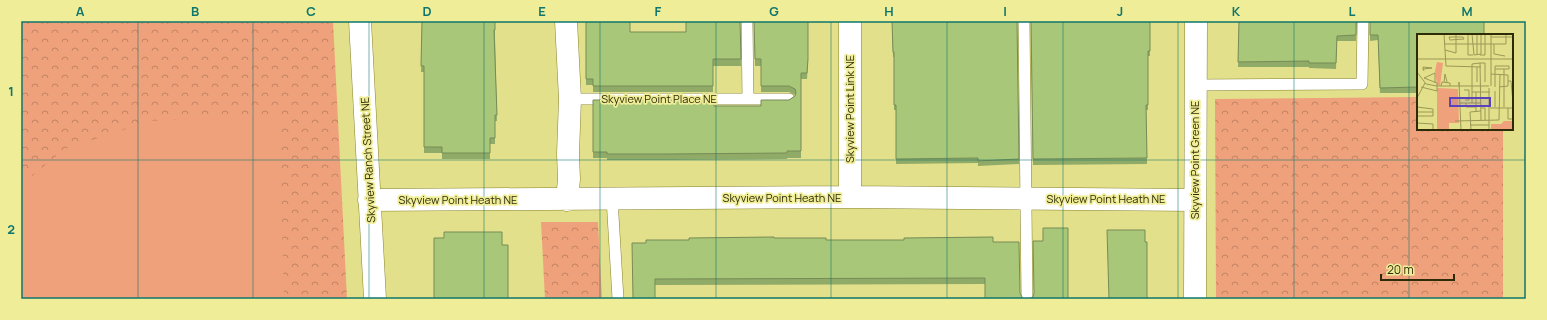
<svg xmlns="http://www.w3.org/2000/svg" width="1547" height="320" viewBox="0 0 1547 320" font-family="Manrope,sans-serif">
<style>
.forest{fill:url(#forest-crowns)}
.pitch{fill:#efa17b}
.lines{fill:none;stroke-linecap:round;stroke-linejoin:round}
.service-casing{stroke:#87832d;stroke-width:12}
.minor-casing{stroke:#87832d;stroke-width:23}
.service{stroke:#fff;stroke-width:11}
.minor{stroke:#fff;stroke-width:22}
.wall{fill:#90ab68}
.building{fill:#a8c779;stroke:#768b55}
.grid{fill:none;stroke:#0f766e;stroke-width:1;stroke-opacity:0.55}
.labels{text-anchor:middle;stroke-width:3.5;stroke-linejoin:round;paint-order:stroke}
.street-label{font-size:11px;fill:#2e2c08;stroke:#f0ed98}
.inset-road{fill:none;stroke:#9b9857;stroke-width:1}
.view{fill:#5b43bb;fill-opacity:0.15;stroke:#5b43bb;stroke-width:2}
.inset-edge{fill:none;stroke:#2e2c08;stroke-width:2}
.neatline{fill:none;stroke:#0f766e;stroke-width:1.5}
.grid-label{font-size:13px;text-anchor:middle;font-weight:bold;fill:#0f766e}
</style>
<defs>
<pattern id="forest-crowns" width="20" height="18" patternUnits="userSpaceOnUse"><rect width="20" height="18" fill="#efa17b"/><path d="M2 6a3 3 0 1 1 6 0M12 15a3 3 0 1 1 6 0" fill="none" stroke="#c28363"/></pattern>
</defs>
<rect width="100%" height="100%" fill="#e3e08b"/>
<path class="forest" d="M 21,21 L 333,21 L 347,299 L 21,299 Z
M 1418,97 L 1418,129 L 1503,129 L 1503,299 L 1216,299 L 1215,99 Z
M 541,222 L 598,222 L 602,299 L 545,299 Z"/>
<path class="pitch" d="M 279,114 L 284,299 L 21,299 L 21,185 L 65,149 L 150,121 Z"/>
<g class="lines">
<g class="service-casing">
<path id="service" d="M 1024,21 L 1027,299
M 1196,85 L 1362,84 L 1363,21
M 570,99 L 748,99 L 747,21
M 748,99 L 789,99
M 612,198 L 618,299"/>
</g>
<g class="minor-casing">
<path id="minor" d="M 360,21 L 375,299
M 566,21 L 570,99 L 568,154 L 569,179 L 567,200
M 850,21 L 850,197
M 369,200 L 850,197 L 1195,200
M 1195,299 L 1196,21"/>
</g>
<use href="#service" class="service"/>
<use href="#minor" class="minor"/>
</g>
<path class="wall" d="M 422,21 L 495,21 L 495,37 L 497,121 L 495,121 L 495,144 L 490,144 L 490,159 L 442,159 L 442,153 L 424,153 L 424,72 L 421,72 Z
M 586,21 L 630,32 L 686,32 L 740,21 L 741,66 L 713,66 L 713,92 L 593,92 L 593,85 L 586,85 Z
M 754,21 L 808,21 L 808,65 L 807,79 L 801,79 L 801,158 L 787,158 L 787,159 L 668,160 L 607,160 L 607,158 L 593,158 L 593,100 L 714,106 L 761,106 L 789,100 L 795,96 L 795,95 L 789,92 L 761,92 L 761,66 L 755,66 Z
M 892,21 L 1017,21 L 1019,164 L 978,166 L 978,163 L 896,164 L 896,110 L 894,110 L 894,57 L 893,57 Z
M 1031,21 L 1150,21 L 1150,56 L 1148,56 L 1148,110 L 1146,110 L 1147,164 L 1033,165 Z
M 1239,21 L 1357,21 L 1356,41 L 1337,41 L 1336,69 L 1309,68 L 1309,67 L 1238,67 Z
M 1370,21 L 1418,35 L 1418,93 L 1380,93 L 1378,40 L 1370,41 Z
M 993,237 L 985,284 L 655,285 L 646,243 L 689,240 L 774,238 L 826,240 L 904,240 Z"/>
<path class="building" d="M 422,21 L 495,21 L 495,30 L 494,30 L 497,115 L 495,115 L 495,138 L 490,138 L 490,153 L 442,153 L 442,147 L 424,147 L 424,66 L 421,66 Z
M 586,21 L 630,21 L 630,32 L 686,32 L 686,21 L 740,21 L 741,59 L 713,59 L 713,86 L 593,86 L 593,79 L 586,79 Z
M 754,21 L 808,21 L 808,59 L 807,73 L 801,73 L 801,151 L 787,151 L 787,153 L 668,154 L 607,154 L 607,152 L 593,152 L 593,100 L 713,100 L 714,106 L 761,106 L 761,100 L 789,100 L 795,96 L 796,92 L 795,89 L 789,86 L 761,86 L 761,59 L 755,59 Z
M 892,21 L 1017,21 L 1019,159 L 978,161 L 978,158 L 896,159 L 896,105 L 894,105 L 894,52 L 893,52 Z
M 1031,21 L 1150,21 L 1150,51 L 1148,51 L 1148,105 L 1146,105 L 1147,158 L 1033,159 Z
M 1239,21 L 1356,21 L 1356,35 L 1337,36 L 1336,63 L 1309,63 L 1309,61 L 1238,62 Z
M 1370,21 L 1484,21 L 1484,35 L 1418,35 L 1418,87 L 1380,88 L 1378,35 L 1370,35 Z
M 1043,228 L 1068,228 L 1068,299 L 1029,299 L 1033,297 L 1034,293 L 1033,241 L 1043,241 Z
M 1107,230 L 1145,230 L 1145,242 L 1147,242 L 1147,299 L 1109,299 Z
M 444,232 L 502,232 L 502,245 L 508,245 L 508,299 L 434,299 L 434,238 L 444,238 Z
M 774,237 L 774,238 L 826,238 L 826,240 L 904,240 L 904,238 L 993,237 L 993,242 L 1019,242 L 1020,293 L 1023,299 L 985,299 L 985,278 L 655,279 L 655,299 L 633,299 L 632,243 L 646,243 L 646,240 L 689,240 L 689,238 Z"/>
<path class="grid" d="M 138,21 L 138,299M 253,21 L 253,299M 369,21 L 369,299M 484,21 L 484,299M 600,21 L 600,299M 716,21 L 716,299M 831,21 L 831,299M 947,21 L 947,299M 1063,21 L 1063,299M 1178,21 L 1178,299M 1294,21 L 1294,299M 1409,21 L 1409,299M 21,160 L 1526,160"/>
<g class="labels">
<g class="street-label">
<text x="659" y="103">Skyview Point Place NE</text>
<text transform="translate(850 109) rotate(-90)" y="4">Skyview Point Link NE</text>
<text transform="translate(368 160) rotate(-93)" y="4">Skyview Ranch Street NE</text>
<text transform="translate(1195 160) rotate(-90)" y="4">Skyview Point Green NE</text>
<text x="782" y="202">Skyview Point Heath NE</text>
<text x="1106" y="203">Skyview Point Heath NE</text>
<text x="458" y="204">Skyview Point Heath NE</text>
</g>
</g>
<g transform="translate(1417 34)">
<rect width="96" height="96" fill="#e3e08b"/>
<path d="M 20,28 L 26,29 L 23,52 L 20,51 L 18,37 ZM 20,54 L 41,55 L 42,89 L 32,89 L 32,96 L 20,96 ZM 87,87 L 96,87 L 96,96 L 74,96 L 74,90 L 84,90 Z" fill="#efa17b"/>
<path class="inset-road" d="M 27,0 L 29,32M 51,0 L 51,21 L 56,21M 55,0 L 57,21 L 64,20 L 64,0M 74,0 L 74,52M 32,3 L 46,3 L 47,5 L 33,6 ZM 74,3 L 96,3M 27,10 L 89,10 L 89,0M 77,10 L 77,20 L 88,22M 0,11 L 0,38 L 9,50 L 20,52 L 72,52M 28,16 L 39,19 L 39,0M 60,21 L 60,0M 63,21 L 68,21 L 68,0M 0,25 L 96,25M 63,29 L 68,29 L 68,48M 29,32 L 64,33M 60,33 L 60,48M 6,35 L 15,34 L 6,33 L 6,35 L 7,37M 74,40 L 91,41 L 91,52 L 82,53M 7,44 L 18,39 L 18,49M 91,47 L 94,47 L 96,69M 27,48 L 28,40 L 30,48M 24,52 L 25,48 L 33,49 L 33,52M 42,52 L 42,48 L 44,96M 4,53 L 20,57 L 20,49 L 7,44M 78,53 L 78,32 L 92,32 L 92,35 L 78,35M 72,54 L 72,96M 47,56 L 52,56 L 52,66 L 48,66M 78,57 L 78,73M 55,58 L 73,58M 59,58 L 59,77M 0,64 L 8,49M 42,69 L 64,69M 49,69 L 49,73 L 59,73M 55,69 L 55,30 L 63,29 L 64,86M 0,73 L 16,75 L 16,82 L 0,82M 87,73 L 87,35M 64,74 L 68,74 L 68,86M 73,74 L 95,74M 91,74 L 91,85 L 96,85 L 96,74M 0,78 L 16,78M 38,87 L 82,86 L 83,40M 0,89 L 16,90 L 16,96M 53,91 L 72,91M 54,96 L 53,78 L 64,77"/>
<path class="view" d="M 33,64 L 73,64 L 73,72 L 33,72 Z"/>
<rect width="96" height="96" class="inset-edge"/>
</g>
<rect width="1547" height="320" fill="none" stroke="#f0ed98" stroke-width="44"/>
<path d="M1381 274v6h73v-6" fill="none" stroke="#2e2c08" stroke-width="2"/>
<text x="1387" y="274" font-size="12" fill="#2e2c08" stroke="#f0ed98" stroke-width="3" paint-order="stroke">20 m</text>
<rect x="22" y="22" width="1503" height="276" class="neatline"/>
<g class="grid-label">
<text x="80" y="16">A</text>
<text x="195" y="16">B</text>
<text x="311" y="16">C</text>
<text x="427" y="16">D</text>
<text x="542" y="16">E</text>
<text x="658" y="16">F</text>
<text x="774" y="16">G</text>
<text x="889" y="16">H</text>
<text x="1005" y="16">I</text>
<text x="1120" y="16">J</text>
<text x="1236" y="16">K</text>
<text x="1352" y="16">L</text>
<text x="1467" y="16">M</text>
<text x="11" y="96">1</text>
<text x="11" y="234">2</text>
</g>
</svg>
